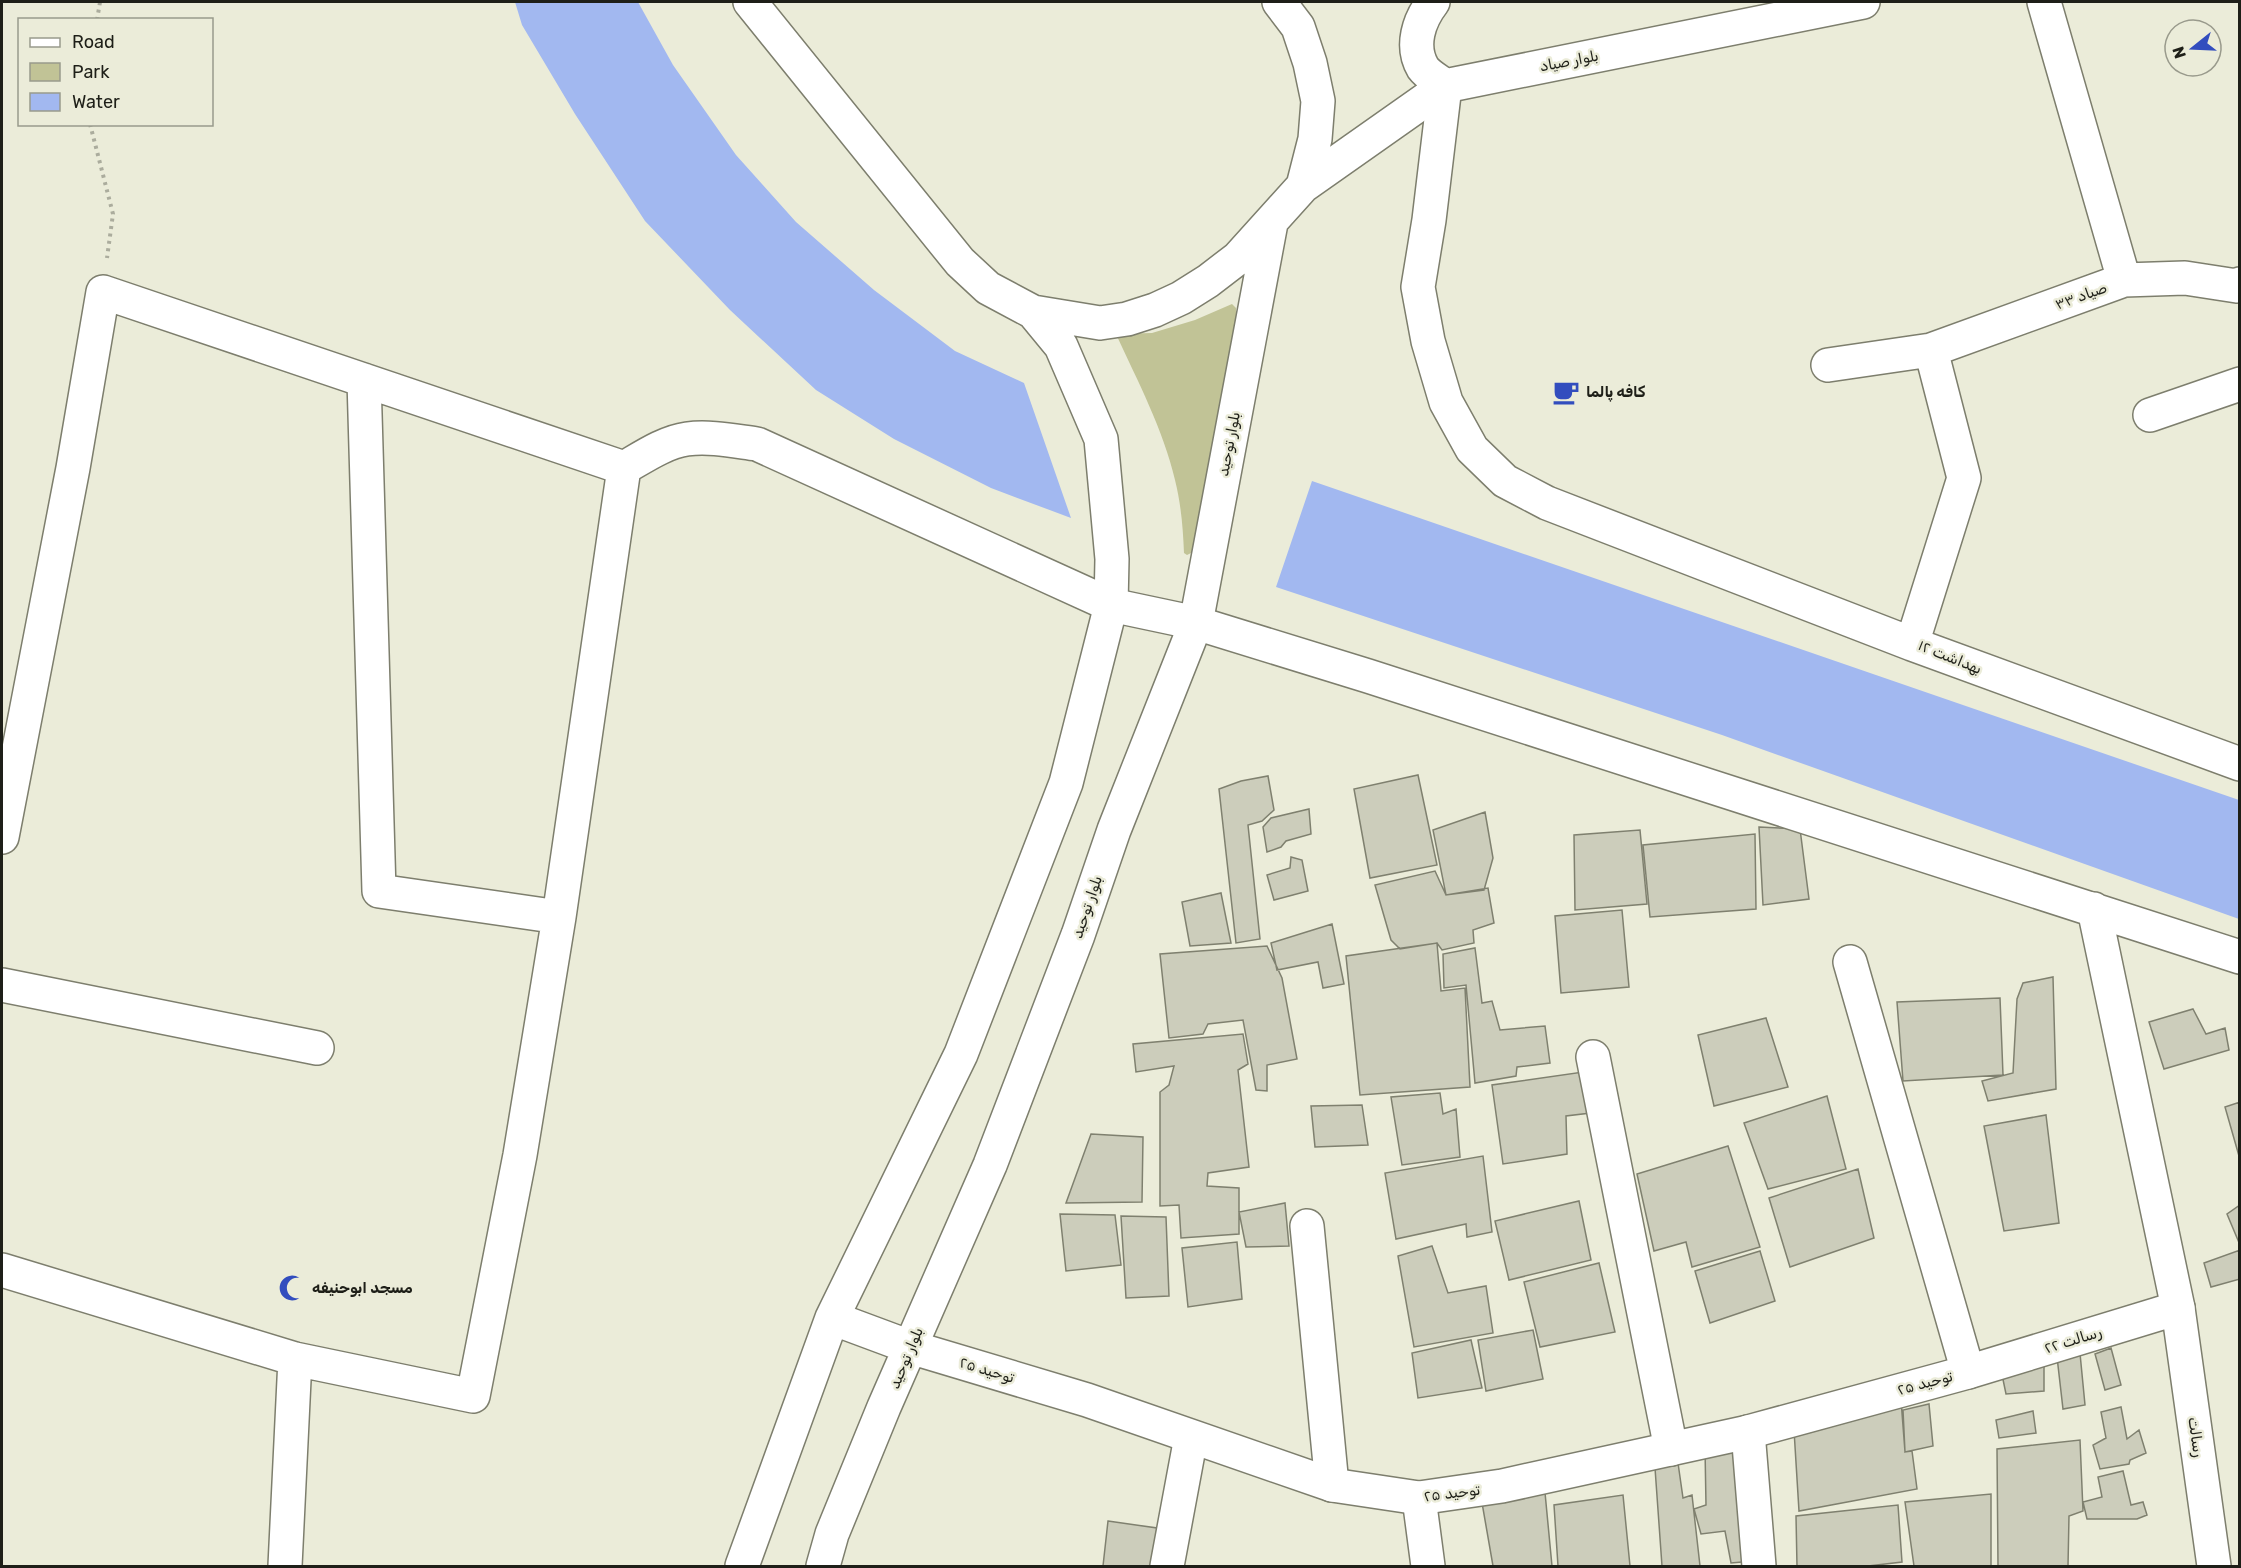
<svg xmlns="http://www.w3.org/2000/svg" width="2241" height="1568" viewBox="0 0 2241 1568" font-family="Rubik,Cairo,sans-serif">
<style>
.green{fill:#c1c396}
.water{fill:#a2b8f0}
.building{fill:#cccdbb;stroke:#7f806f;stroke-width:1.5}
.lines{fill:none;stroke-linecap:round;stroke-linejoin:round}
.street-casing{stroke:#7d7e6d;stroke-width:36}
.secondary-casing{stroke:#7d7e6d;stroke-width:36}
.path{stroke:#abac9d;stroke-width:4;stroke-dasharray:3 4.5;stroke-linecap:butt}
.street{stroke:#fff;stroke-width:33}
.secondary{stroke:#fff;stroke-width:33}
.labels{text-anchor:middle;stroke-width:5;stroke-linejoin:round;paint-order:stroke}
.street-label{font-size:15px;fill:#1e1f18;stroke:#ebecd9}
.poi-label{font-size:15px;font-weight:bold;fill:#1e1f18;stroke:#ebecd9;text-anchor:start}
</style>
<rect width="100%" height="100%" fill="#ebecd9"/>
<path class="green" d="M 1232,304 L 1236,308 L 1236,321 L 1195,551 L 1187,555 L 1184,553 C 1183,528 1181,504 1175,480 C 1163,429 1138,382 1116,334 L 1152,333 L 1195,320 Z"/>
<path class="water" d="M 515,2 L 638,2 L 673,65 L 736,155 L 796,222 L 874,290 L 955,351 L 1024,383 L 1071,518 L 991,488 L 894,439 L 816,390 L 730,310 L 645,221 L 575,114 L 522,25 Z
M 1312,481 L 2239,800 L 2239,919 L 1722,735 L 1276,587 Z"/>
<path class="building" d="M 1418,775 L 1437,865 L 1370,878 L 1354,789 Z
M 1268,776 L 1274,810 L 1262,821 L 1248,825 L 1260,939 L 1236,943 L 1219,789 L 1241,781 Z
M 1309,809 L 1311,834 L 1286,841 L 1281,847 L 1267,852 L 1263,827 L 1271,818 Z
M 1485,812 L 1493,858 L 1484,890 L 1446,895 L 1433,830 Z
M 1759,827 L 1800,829 L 1809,899 L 1763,905 Z
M 1640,830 L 1647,904 L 1575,910 L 1574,835 Z
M 1755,834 L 1756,909 L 1650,917 L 1643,845 Z
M 1291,857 L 1302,860 L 1308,891 L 1274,900 L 1267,875 L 1290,868 Z
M 1435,871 L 1446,895 L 1488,888 L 1494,923 L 1473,930 L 1474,943 L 1442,950 L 1437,943 L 1400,949 L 1391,940 L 1375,885 Z
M 1221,893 L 1231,943 L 1190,946 L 1182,902 Z
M 1622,910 L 1629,987 L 1561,993 L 1555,916 Z
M 1332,924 L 1344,984 L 1323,988 L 1318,962 L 1277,970 L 1271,943 Z
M 1437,943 L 1441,991 L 1465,988 L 1470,1087 L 1360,1095 L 1346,956 Z
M 1267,946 L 1282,978 L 1297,1059 L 1267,1065 L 1267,1091 L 1256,1090 L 1243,1020 L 1208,1024 L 1203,1034 L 1169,1038 L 1160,954 Z
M 1475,948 L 1482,1003 L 1492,1001 L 1500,1030 L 1545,1026 L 1550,1063 L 1517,1067 L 1516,1076 L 1475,1083 L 1466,985 L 1444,988 L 1443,954 Z
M 2053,977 L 2056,1089 L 1988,1101 L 1982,1081 L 2013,1073 L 2017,999 L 2023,983 Z
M 2000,998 L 2003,1075 L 1903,1081 L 1897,1002 Z
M 2193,1009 L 2206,1034 L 2225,1028 L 2229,1050 L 2164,1069 L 2149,1022 Z
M 1766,1018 L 1788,1087 L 1714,1106 L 1698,1035 Z
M 1243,1034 L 1248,1064 L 1238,1070 L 1249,1167 L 1208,1173 L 1207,1186 L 1239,1188 L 1239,1234 L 1181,1238 L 1179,1205 L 1160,1206 L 1160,1092 L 1169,1085 L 1174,1066 L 1136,1072 L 1133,1044 Z
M 1597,1070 L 1599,1112 L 1566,1116 L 1567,1154 L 1503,1164 L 1492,1085 Z
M 1440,1093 L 1443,1114 L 1456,1109 L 1460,1157 L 1402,1165 L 1391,1097 Z
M 1827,1096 L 1846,1169 L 1768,1189 L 1744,1123 Z
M 2240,1102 L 2240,1156 L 2239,1156 L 2225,1107 Z
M 1362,1105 L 1368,1145 L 1315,1147 L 1311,1106 Z
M 2046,1115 L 2059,1223 L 2004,1231 L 1984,1126 Z
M 1091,1134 L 1143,1137 L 1142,1202 L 1066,1203 Z
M 1728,1146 L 1760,1247 L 1692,1267 L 1686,1242 L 1654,1251 L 1637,1174 Z
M 1483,1156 L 1492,1232 L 1467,1237 L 1466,1224 L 1396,1239 L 1385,1173 Z
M 1858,1169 L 1874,1238 L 1790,1267 L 1769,1198 Z
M 1579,1201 L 1591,1260 L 1509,1280 L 1495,1221 Z
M 1285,1203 L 1289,1246 L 1246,1247 L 1239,1212 Z
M 2240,1205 L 2240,1245 L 2227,1214 Z
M 1060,1214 L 1115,1215 L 1121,1265 L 1066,1271 Z
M 1121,1216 L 1166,1217 L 1169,1296 L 1126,1298 Z
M 1237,1242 L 1242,1299 L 1188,1307 L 1182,1248 Z
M 1432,1246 L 1448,1293 L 1486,1286 L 1493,1333 L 1414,1347 L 1398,1256 Z
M 2240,1250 L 2240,1279 L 2211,1287 L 2204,1263 Z
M 1760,1251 L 1775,1301 L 1710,1323 L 1695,1271 Z
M 1599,1263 L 1615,1332 L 1540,1347 L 1524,1282 Z
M 1533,1330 L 1543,1379 L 1486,1391 L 1478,1340 Z
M 1471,1340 L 1482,1388 L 1418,1398 L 1412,1353 Z
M 2079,1343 L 2085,1405 L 2063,1409 L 2056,1348 Z
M 2111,1348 L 2121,1385 L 2105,1390 L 2095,1354 Z
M 2044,1358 L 2044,1391 L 2006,1394 L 2000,1365 Z
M 1901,1400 L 1905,1452 L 1912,1451 L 1917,1489 L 1799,1511 L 1794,1430 Z
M 1929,1404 L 1933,1446 L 1905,1452 L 1903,1410 Z
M 2121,1407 L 2127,1439 L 2139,1430 L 2146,1453 L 2130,1460 L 2129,1464 L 2100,1469 L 2093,1445 L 2106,1438 L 2101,1412 Z
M 2033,1411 L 2036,1433 L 1999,1438 L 1996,1420 Z
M 1744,1439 L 1753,1561 L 1731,1563 L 1725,1531 L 1701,1534 L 1694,1509 L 1706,1505 L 1705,1448 Z
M 2080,1440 L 2083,1511 L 2069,1516 L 2068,1566 L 1998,1566 L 1997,1449 Z
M 1677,1456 L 1683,1498 L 1692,1495 L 1700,1566 L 1662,1566 L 1655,1468 Z
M 2123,1471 L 2131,1505 L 2143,1502 L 2147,1515 L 2137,1519 L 2087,1519 L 2083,1502 L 2102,1497 L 2098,1477 Z
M 1544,1482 L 1552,1566 L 1493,1566 L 1481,1497 Z
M 1991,1494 L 1991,1566 L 1914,1566 L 1905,1502 Z
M 1623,1495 L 1630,1566 L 1558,1566 L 1554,1505 Z
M 1898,1505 L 1902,1562 L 1868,1566 L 1797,1566 L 1796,1516 Z
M 1108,1521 L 1157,1528 L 1152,1566 L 1103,1566 Z"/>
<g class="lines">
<g class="street-casing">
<path id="street" d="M 1445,86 L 1429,220 L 1418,287 L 1428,341 L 1446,402 L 1472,449 L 1505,481 L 1547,503 L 1912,644
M 2124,280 L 2185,278 L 2237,286 L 2240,284
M 1931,350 L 1964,478 L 1912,644 L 2240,764
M 1828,365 L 1931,350 L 2124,280 L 2044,2
M 364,380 L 379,891 L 559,917
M 2150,415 L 2240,384
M 2,837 L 73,468 L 103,292 L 624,468
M 2094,909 L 2178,1308
M 1850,962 L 1968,1372
M 2,985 L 317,1048
M 1593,1057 L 1671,1449
M 1307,1226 L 1332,1485
M 2,1270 L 295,1359 L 473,1396 L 520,1155 L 559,917 L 624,468 C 643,457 665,442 687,439 C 710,436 734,441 757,444 L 1111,605 L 1196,623 L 1368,676 L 2240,957
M 1748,1432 L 1759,1566
M 1419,1498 L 1428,1566
M 285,1566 L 295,1359
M 1167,1566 L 1191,1437"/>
</g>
<g class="secondary-casing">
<path id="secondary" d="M 750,2 L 960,262 L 988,288 L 1033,312 L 1100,323 L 1127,319 L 1155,310 L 1181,298 L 1208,281 L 1238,258 L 1303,186 L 1315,139 L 1318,101 L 1310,63 L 1298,27 L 1279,2
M 1433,2 C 1419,20 1410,46 1423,68 C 1428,75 1439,81 1445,86
M 1303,186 L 1445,86 L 1863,2
M 832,1318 L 910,1347 L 1087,1400 L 1332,1485 L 1419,1498 L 1502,1486 L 1748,1432 L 1968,1372 L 2178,1308 L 2214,1566
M 742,1566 L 832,1318 L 961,1054 L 1066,783 L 1111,605 L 1112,559 L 1101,439 L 1061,346 L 1033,312
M 823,1566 L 832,1534 L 884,1407 L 990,1165 L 1078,935 L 1114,830 L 1196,623 L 1271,223"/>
</g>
<path class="path" d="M 97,20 L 100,2
M 90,124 L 113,214 L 107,258"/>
<use href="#street" class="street"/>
<use href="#secondary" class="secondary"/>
</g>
<defs>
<g id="cafe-bare" transform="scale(2.07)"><path d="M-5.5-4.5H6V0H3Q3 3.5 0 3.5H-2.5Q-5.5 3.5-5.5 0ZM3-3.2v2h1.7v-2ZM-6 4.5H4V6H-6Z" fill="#324dbe" stroke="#ebecd9" stroke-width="2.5" paint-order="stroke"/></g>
<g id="mosque-bare" transform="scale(2.07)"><path d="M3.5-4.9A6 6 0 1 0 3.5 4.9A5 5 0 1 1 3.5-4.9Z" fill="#324dbe" stroke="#ebecd9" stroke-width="2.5" paint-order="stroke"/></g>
</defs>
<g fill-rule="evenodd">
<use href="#cafe-bare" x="1566" y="392"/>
<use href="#mosque-bare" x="292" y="1288"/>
</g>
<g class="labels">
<g class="street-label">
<text transform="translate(1569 61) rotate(-11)" y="5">بلوار صیاد</text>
<text transform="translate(2081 296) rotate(-20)" y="5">صیاد ۳۳</text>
<text transform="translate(1229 444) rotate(-79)" y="5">بلوار توحید</text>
<text transform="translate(1950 657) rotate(22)" y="5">بهداشت ۱۲</text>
<text transform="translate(1087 907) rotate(-71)" y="5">بلوار توحید</text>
<text transform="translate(2073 1340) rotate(-17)" y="5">رسالت ۲۲</text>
<text transform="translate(906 1358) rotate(-67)" y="5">بلوار توحید</text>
<text transform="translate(987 1370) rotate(17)" y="5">توحید ۲۵</text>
<text transform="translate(1925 1383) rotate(-15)" y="5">توحید ۲۵</text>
<text transform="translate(2196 1437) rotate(82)" y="5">رسالت</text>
<text transform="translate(1452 1493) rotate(-7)" y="5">توحید ۲۵</text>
</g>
<g class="poi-label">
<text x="1586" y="397">کافه پالما</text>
<text x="312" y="1293">مسجد ابوحنیفه</text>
</g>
</g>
<rect width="2241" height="1568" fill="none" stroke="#1e1f18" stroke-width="6"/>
<rect x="18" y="18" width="195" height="108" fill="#ebecd9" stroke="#999a8c" stroke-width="1.5"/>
<rect x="30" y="38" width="30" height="9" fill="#ffffff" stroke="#999a8c" stroke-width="1.5"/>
<text x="72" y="48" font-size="18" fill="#1e1f18">Road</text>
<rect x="30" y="63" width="30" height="18" fill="#c1c396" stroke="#999a8c" stroke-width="1.5"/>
<text x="72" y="78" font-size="18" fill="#1e1f18">Park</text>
<rect x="30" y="93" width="30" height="18" fill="#a2b8f0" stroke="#999a8c" stroke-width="1.5"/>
<text x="72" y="108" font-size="18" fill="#1e1f18">Water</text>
<g transform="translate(2193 48) rotate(252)"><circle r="28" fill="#ebecd9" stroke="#999a8c" stroke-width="1.5"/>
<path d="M0-4.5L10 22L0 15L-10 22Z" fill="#324dbe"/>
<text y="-9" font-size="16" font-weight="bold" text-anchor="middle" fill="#1e1f18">N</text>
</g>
</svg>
